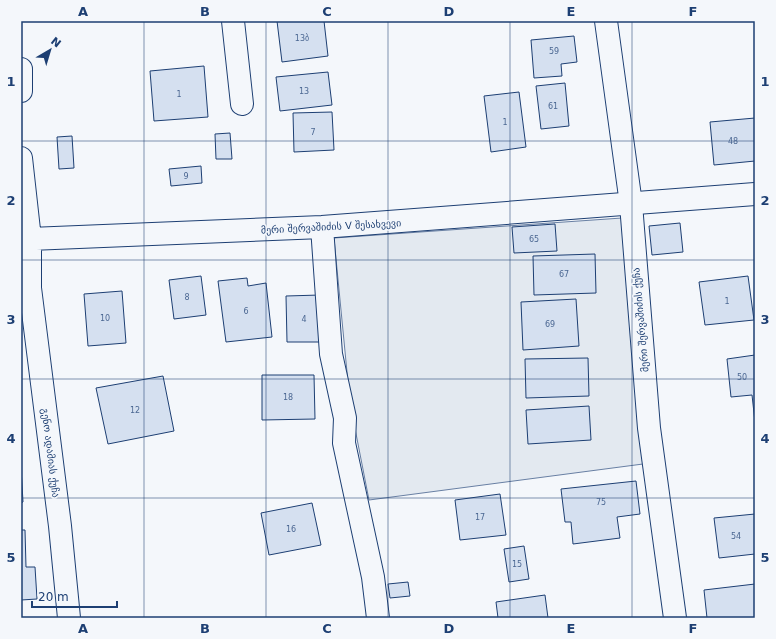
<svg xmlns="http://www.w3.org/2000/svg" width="776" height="639" viewBox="0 0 776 639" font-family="'DejaVu Sans','Noto Sans Georgian',sans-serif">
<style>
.green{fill:#e3e9f0;stroke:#687fa3}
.building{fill:#d5e0f0;stroke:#1d3f73}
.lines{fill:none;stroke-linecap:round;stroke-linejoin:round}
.minor-casing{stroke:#1d3f73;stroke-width:24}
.tertiary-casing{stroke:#1d3f73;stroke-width:24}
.minor{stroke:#f4f7fb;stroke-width:22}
.tertiary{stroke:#f4f7fb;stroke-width:22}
.grid{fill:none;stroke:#1d3f73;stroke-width:1;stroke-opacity:0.55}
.labels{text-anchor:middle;stroke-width:3;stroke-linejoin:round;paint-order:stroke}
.number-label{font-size:8px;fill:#4b6792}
.street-label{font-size:10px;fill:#1d3f73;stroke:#f4f7fb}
.neatline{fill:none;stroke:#1d3f73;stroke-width:1.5}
.grid-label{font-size:13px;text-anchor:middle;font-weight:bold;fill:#1d3f73}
</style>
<rect width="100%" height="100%" fill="#f4f7fb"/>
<path class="green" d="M 622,218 L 643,464 L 369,500 L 350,403 L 334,238 Z"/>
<path class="building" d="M 277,21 L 324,21 L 328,56 L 282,62 Z
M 574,36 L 577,62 L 561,64 L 562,76 L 534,78 L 531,40 Z
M 204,66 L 208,117 L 154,121 L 150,71 Z
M 328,72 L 332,105 L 280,111 L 276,77 Z
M 565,83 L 569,126 L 541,129 L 536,86 Z
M 519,92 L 526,147 L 491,152 L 484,96 Z
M 332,112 L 334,150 L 294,152 L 293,113 Z
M 755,118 L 755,161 L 714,165 L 710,122 Z
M 230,133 L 232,159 L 216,159 L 215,134 Z
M 72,136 L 74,168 L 59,169 L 57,137 Z
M 201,166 L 202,183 L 171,186 L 169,169 Z
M 680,223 L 683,252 L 652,255 L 649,226 Z
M 555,224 L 557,251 L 514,253 L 512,227 Z
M 595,254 L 596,293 L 534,295 L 533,256 Z
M 201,276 L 206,315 L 174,319 L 169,280 Z
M 748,276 L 754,320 L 705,325 L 699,282 Z
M 247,278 L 248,286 L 266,283 L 272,337 L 226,342 L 218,281 Z
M 122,291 L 126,343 L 88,346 L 84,294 Z
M 320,295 L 321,342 L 287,342 L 286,296 Z
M 576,299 L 579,346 L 523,350 L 521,302 Z
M 755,355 L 755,422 L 752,395 L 731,397 L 727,359 Z
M 588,358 L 589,396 L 526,398 L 525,359 Z
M 262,375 L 314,375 L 315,419 L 262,420 Z
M 163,376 L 174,431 L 108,444 L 96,388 Z
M 589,406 L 591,440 L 528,444 L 526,410 Z
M 21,468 L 23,502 L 21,503 Z
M 636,481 L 640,514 L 617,517 L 620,538 L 573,544 L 571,522 L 565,522 L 561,489 Z
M 500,494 L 506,535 L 460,540 L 455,500 Z
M 312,503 L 321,545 L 269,555 L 261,513 Z
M 755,514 L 755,554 L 719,558 L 714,518 Z
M 21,530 L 25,530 L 26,567 L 35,567 L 37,599 L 21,600 Z
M 524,546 L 529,579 L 509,582 L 504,549 Z
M 408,582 L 410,596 L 390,598 L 388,584 Z
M 755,584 L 755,618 L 707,618 L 704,590 Z
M 545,595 L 548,618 L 498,618 L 496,602 Z"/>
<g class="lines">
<g class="minor-casing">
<path id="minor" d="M 233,21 L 242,104
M 21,69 L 21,91
M 21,158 L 30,239 L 30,288
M 322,227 L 331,354 L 345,418 L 344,443 L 373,577 L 378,618
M 30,239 L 322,227 L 755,194
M 21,289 L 30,288 L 60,526 L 69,618"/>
</g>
<g class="tertiary-casing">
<path id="tertiary" d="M 606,21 L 631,204 L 649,428 L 675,618"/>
</g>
<use href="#minor" class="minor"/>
<use href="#tertiary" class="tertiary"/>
</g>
<path class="grid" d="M 144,21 L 144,618M 266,21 L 266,618M 388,21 L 388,618M 510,21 L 510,618M 632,21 L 632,618M 21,141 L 755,141M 21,260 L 755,260M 21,379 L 755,379M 21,498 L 755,498"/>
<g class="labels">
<g class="number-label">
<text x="302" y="41">13ბ</text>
<text x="554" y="54">59</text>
<text x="304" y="94">13</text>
<text x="179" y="97">1</text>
<text x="553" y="109">61</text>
<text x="505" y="125">1</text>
<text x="313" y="135">7</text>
<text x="733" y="144">48</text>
<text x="186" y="179">9</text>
<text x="534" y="242">65</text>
<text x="564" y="277">67</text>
<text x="187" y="300">8</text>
<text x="727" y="304">1</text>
<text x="246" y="314">6</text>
<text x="105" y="321">10</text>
<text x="304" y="322">4</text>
<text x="550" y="327">69</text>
<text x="742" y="380">50</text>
<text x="288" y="400">18</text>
<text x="135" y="413">12</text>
<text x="601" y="505">75</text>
<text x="480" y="520">17</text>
<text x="291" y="532">16</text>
<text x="736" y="539">54</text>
<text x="517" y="567">15</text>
</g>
<g class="street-label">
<text transform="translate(331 226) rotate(-3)" y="4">მერი შერვაშიძის V შესახვევი</text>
<text transform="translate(640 320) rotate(-95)" y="4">მერი შერვაშიძის ქუჩა</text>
<text transform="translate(51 453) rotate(83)" y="4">გენო ადამიას ქუჩა</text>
</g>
</g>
<rect width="776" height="639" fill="none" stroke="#f4f7fb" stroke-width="44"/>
<g transform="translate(50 50) rotate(38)" stroke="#f4f7fb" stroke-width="3" paint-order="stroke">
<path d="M0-3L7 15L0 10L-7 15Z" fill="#1d3f73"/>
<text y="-6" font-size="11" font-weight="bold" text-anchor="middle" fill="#1d3f73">N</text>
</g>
<path d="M32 601v6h85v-6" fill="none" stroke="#1d3f73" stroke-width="2"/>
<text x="38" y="601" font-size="12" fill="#1d3f73" stroke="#f4f7fb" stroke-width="3" paint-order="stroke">20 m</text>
<rect x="22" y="22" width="732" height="595" class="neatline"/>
<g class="grid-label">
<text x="83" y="16">A</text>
<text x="205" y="16">B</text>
<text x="327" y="16">C</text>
<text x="449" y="16">D</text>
<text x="571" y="16">E</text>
<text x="693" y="16">F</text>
<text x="11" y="86">1</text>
<text x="765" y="86">1</text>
<text x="11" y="205">2</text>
<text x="765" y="205">2</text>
<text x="11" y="324">3</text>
<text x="765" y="324">3</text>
<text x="11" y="443">4</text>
<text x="765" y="443">4</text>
<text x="11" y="562">5</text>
<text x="765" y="562">5</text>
<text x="83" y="633">A</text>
<text x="205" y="633">B</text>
<text x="327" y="633">C</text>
<text x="449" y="633">D</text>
<text x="571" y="633">E</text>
<text x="693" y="633">F</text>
</g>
</svg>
